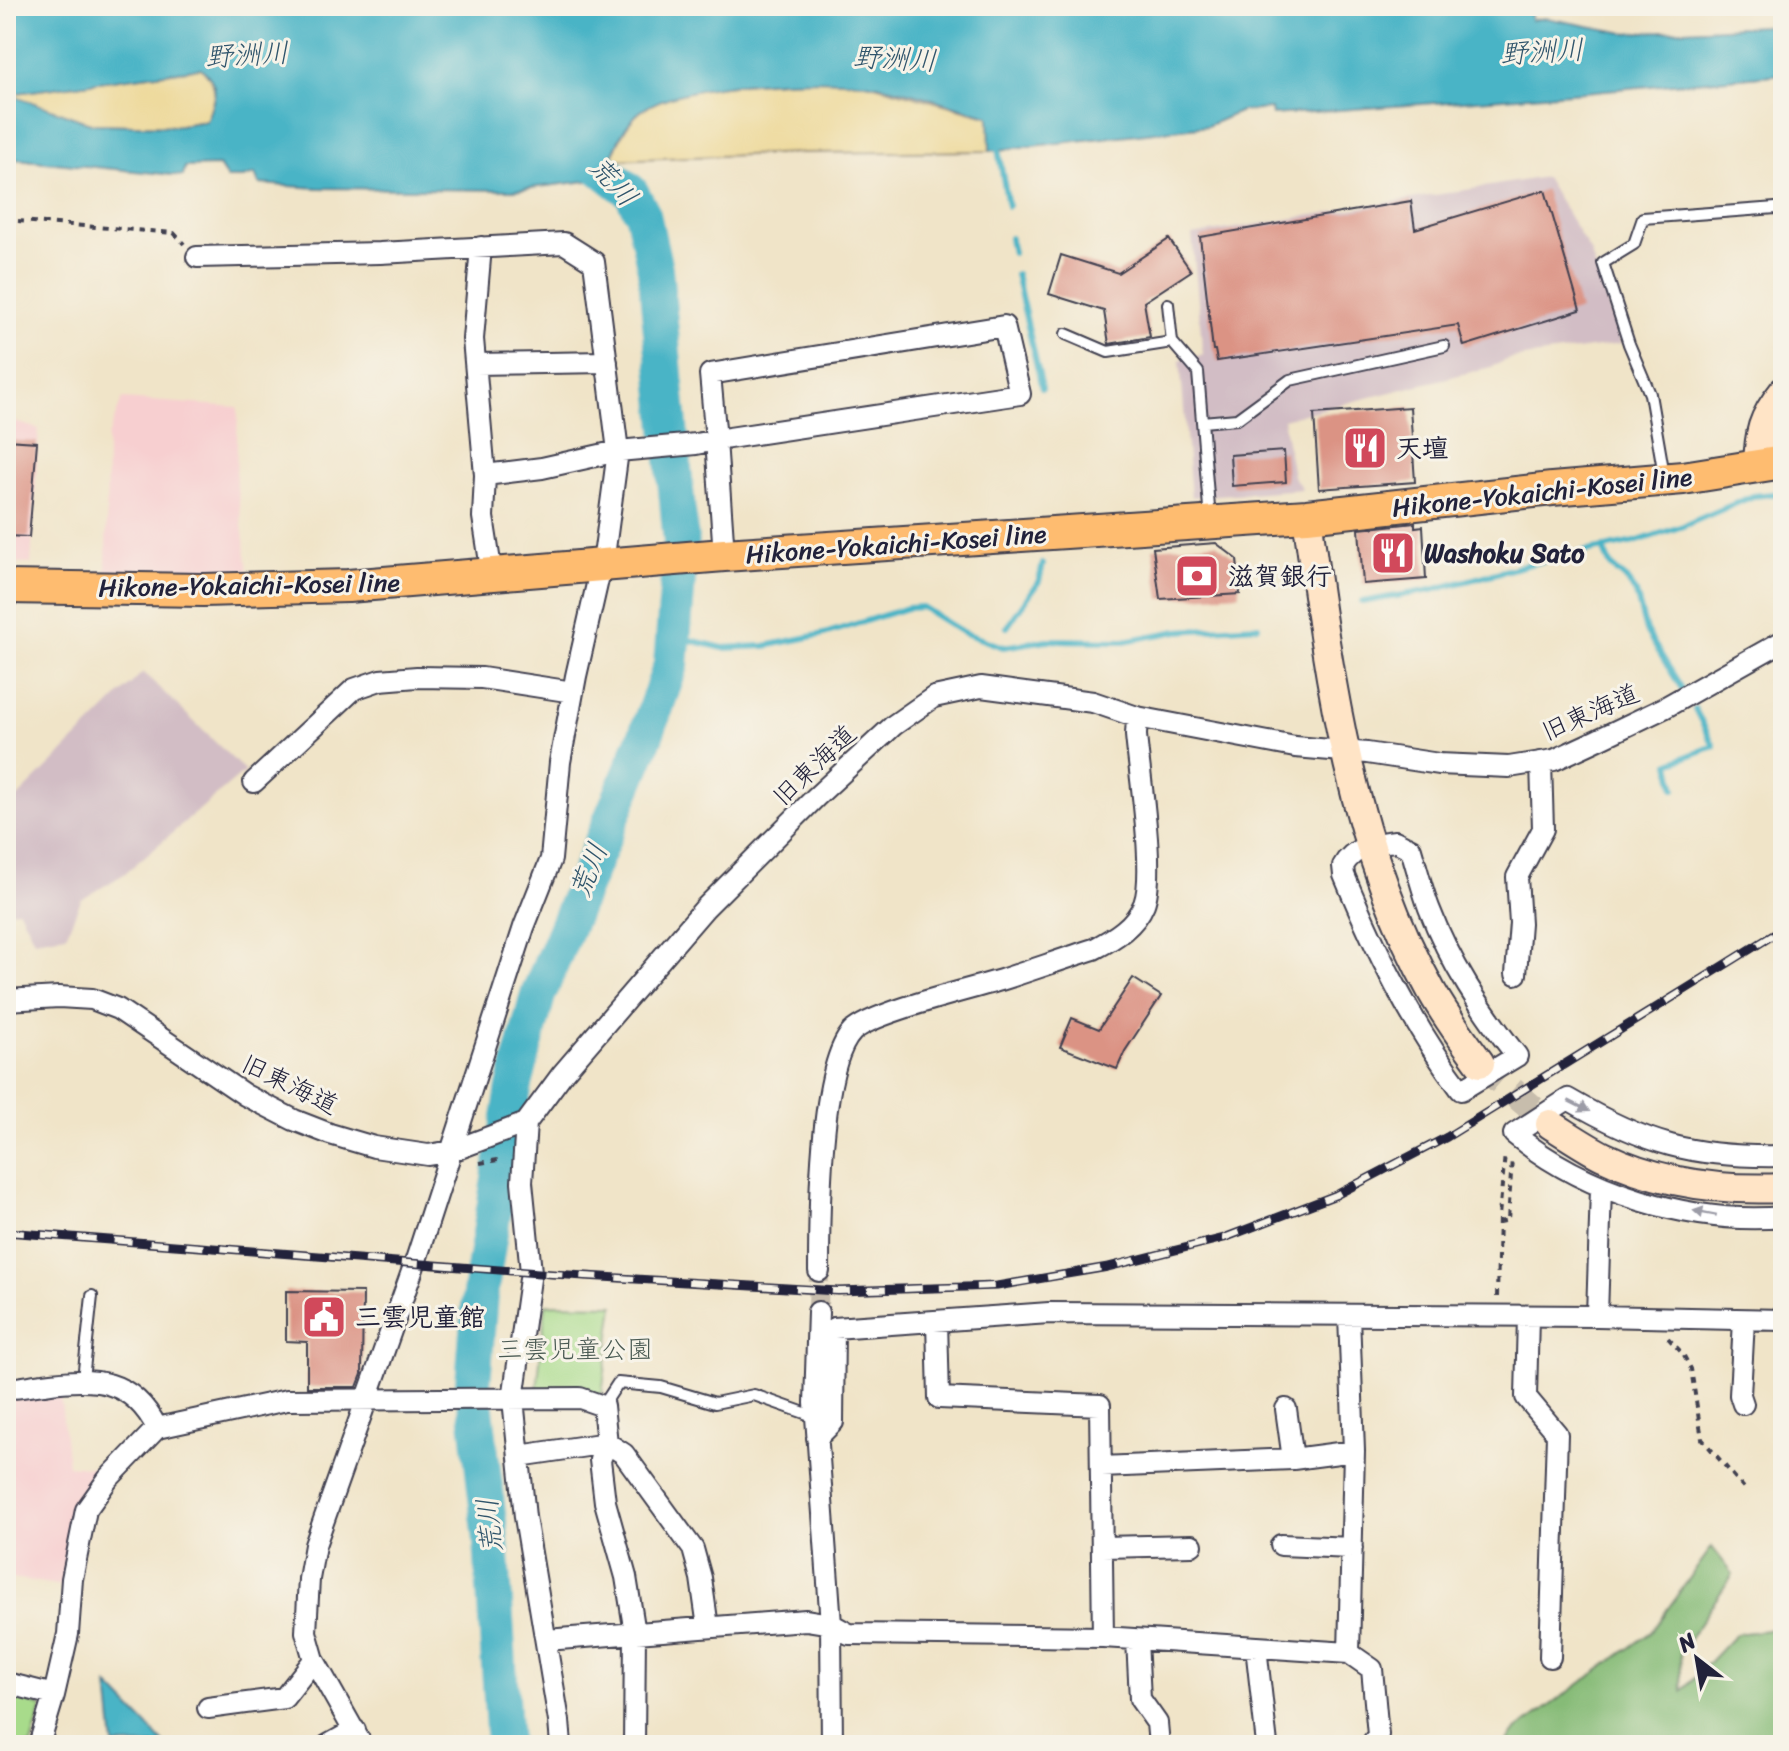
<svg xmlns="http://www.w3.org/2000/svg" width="1789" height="1751" viewBox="0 0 1789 1751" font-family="Sriracha,'Klee One',sans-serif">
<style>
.built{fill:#f7cfd0}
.industrial{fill:#d2bdc5}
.green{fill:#a8db8b;stroke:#657e63;stroke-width:2}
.forest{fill:#86bb77;stroke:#546e59;stroke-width:2}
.sand{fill:#eeda9e;stroke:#887e6c;stroke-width:2}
.water{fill:#49b4c6;stroke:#366b80;stroke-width:2;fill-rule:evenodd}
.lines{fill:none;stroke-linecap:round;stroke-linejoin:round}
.stream{stroke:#49b4c6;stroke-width:6}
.river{stroke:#49b4c6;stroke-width:36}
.building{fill:#db9384}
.street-tunnel{stroke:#c7bdac;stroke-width:20;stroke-dasharray:20 10;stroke-linecap:butt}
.secondary-tunnel{stroke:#c7bdac;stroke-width:28;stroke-dasharray:28 14;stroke-linecap:butt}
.lane-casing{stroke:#413f50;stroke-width:14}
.street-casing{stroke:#413f50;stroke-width:24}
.secondary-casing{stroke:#413f50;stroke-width:32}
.primary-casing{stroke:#413f50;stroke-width:36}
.path{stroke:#413f50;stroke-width:4;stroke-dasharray:6 6;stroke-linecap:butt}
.lane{stroke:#fff;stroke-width:10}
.street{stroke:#fff;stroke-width:20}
.secondary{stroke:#ffe4c6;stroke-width:28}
.primary{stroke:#febc70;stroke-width:32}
.rail-casing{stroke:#22223b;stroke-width:9}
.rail{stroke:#f7f3e8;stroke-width:6;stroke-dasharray:18;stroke-linecap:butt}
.oneway{fill:#9c9ca7}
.labels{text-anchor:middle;stroke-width:6;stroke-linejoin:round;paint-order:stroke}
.poi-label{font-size:26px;font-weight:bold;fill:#22223b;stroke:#f7f3e8;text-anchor:start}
.street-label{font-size:26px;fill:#22223b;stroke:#f7f3e8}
.park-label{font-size:26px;fill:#4a5a53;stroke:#f7f3e8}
.water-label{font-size:28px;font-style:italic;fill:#30556c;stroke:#f7f3e8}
</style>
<rect width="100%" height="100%" fill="#f7f3e8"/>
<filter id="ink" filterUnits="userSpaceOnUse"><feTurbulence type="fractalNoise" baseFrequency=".0125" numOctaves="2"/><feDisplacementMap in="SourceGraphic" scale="16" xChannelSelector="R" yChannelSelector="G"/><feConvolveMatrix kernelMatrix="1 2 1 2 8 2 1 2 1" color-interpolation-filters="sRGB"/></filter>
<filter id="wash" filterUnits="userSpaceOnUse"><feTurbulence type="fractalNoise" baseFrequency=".006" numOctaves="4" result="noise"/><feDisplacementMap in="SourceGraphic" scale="32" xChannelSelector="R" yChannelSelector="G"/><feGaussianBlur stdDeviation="1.8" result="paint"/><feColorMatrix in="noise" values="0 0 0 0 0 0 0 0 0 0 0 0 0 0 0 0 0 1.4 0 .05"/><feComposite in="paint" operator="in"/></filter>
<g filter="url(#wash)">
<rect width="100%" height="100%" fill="#f0e4c8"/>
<path class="built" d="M 122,399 L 238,407 L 236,480 L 248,570 L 106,573 L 107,439 Z
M 6,419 L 39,429 L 31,564 L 6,562 Z
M 60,1392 L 68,1465 L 99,1468 L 68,1522 L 63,1586 L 6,1577 L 6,1393 Z"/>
<path class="industrial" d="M 1545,177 L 1590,251 L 1621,344 L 1509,359 L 1491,367 L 1283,419 L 1293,476 L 1303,489 L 1191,497 L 1180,360 L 1203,355 L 1192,235 Z
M 143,672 L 245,771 L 124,874 L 81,900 L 66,935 L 34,940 L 19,910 L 6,911 L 6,809 Z"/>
<path class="green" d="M 546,1304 L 614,1305 L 602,1394 L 536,1399 Z
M 6,1695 L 42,1707 L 31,1745 L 6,1745 Z"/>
<path class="forest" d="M 1712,1547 L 1733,1574 L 1680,1653 L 1682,1691 L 1736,1634 L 1783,1628 L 1783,1745 L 1505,1745 L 1515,1731 L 1651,1632 Z"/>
<path class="sand" d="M 201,68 C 222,87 214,98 206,121 L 174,126 L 92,124 L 8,94 Z
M 817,79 L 867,83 L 990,117 L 990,151 L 802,153 L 611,160 C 618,143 625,124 640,112 C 677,82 770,83 817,79 Z"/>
<path class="water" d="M 6,6 L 1318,6 L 1421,12 L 1442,6 L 1531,6 L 1531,20 L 1546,18 L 1625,33 L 1783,25 L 1783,74 L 1584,92 L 1272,115 L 1271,109 L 1241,111 L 1207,126 L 990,151 L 989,116 C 949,105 907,89 865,83 C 813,76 685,81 642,110 C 621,125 612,157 603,179 L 514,190 L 318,188 L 259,184 L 255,174 L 243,178 L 227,178 L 219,166 L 185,167 L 183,176 L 6,158 ZM 201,68 C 222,86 215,98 206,121 L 174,126 L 92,124 L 10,94 Z
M 108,1685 L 166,1745 L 114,1745 Z"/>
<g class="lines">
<path class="stream" d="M 997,143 L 1008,206
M 1010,238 L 1013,253
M 1016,274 L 1042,388
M 1604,550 L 1610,565 L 1625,578 L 1636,593 L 1646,631 L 1684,692
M 1362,602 L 1432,590 L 1553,558 L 1635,542 L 1683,526 L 1753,496 L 1783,493
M 1007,627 L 1039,581 L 1043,564
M 673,636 L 723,648 L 765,646 L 824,634 L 907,608 L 922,607 L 962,632 L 1003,647 L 1047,640 L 1124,641 L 1178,631 L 1258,626
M 1675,789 L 1670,763 L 1714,746 L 1695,709"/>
<path class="river" d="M 504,1745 L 491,1540 L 473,1384 L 480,1294 L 514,1088 L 538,995 L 644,740 L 671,665 L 681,542 L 655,269 L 643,215 L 631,192 L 594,163 L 575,134"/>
</g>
<g id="blocks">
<path class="building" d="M 1545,190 L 1580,310 L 1464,346 L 1458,325 L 1217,361 L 1215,350 L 1213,350 L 1200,237 L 1411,201 L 1415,229 Z
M 1169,239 L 1191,271 L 1144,302 L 1150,337 L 1109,344 L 1104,311 L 1049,294 L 1061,255 L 1118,273 Z
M 1410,407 L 1415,482 L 1319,489 L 1314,414 Z
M 6,440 L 37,442 L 29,537 L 6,536 Z
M 1284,451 L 1286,482 L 1232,486 L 1230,455 Z
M 1415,523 L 1415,527 L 1423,526 L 1426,579 L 1363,584 L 1359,529 Z
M 1216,543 L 1237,559 L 1240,594 L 1160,599 L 1153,548 Z
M 1133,978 L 1161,996 L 1125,1051 L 1117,1069 L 1060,1047 L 1072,1018 L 1099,1029 Z
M 286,1291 L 363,1292 L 362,1374 L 357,1387 L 307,1387 L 307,1342 L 286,1341 Z"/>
</g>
</g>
<g filter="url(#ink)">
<use href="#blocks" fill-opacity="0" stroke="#413f50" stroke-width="2"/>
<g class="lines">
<path class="street-tunnel" d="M 818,1312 L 819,1271"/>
<path class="secondary-tunnel" d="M 1480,1063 L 1550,1124"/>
<g class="lane-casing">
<path id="lane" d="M 1168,304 L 1172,342 L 1198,372 L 1210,520
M 1066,334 L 1108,352 L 1172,342
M 1202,422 L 1237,419 L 1290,380 L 1444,346
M 1664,475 L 1650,394 L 1629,344 L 1603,263 L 1634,244 L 1643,218 L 1776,208 L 1783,211
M 83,1379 L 92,1296
M 603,1406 L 618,1383 L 661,1387 L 715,1403 L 754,1395 L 816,1417"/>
</g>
<g class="street-casing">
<path id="street" d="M 481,247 L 473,339 L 485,475 L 483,517 L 492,575
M 197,257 L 380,253 L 564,243 L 594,262 L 618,451 L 605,549 L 576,676 L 560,762 L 551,859 L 524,927 L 415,1263 L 315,1545 L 309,1579 L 306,1632 L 314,1660 L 362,1745
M 476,364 L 607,362
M 485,475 L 542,468 L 618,451 L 696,444 L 716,440 L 710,374 L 1004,326 L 1020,394 L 716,440 L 724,555
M 254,782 L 354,689 L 380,680 L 417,677 L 482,678 L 573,692
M 1395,841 L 1411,849 C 1417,869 1422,889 1429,908 C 1450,963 1481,1010 1517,1056 L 1461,1090 C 1411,1023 1376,952 1344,875 L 1343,866 C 1353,847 1375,843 1395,841 Z
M 1516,974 L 1520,923 L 1517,877 L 1543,829 L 1541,762
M 6,1000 L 59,997 L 92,999 L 118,1009 L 245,1095 L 294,1120 L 330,1134 L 374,1147 L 428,1155 L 452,1151 L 526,1123 L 563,1073 L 705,908 L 816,797 L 894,725 L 934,697 L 981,687 L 1093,702 L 1137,717 L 1295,747 L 1367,753 L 1439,764 L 1509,767 L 1554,760 L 1595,741 L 1664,708 L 1783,641
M 526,1123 L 522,1182 L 531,1272 L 513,1399 L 525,1517 L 559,1721 L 561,1745
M 1783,1156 C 1693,1158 1645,1144 1568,1099 L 1514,1134 C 1584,1192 1691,1225 1783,1217
M 819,1271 C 819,1220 819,1067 852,1032 C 870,1013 971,989 1001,980 C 1032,970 1063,959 1094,949 C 1115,938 1135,926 1144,904 C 1156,873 1139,772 1136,735 L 1137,717
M 818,1312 L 815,1403 L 831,1624 L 832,1745
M 1528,1316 L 1526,1397 L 1557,1434 L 1550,1657
M 1597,1316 L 1601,1188
M 937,1321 L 939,1398 L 1100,1405 L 1103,1637
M 6,1388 C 19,1389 31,1385 44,1384 C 94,1377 132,1378 157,1428
M 1743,1404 L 1740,1395 L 1744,1320
M 1286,1409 L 1293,1459
M 817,1438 L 833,1422 L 834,1328 L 1049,1313 L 1597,1316 L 1783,1320
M 519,1456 L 607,1443 L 624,1454 L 693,1549 L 701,1578 L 708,1627
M 1101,1467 L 1293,1459 L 1354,1451
M 1281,1545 L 1352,1548
M 1103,1547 L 1192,1545
M 546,1640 L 806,1620 L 831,1624 L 849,1634 L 1103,1637 L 1349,1653 L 1372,1669 L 1378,1735 L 1371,1745
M 1137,1640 L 1140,1699 L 1157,1723 L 1159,1745
M 1256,1647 L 1267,1745
M 1349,1653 L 1354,1451 L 1349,1315
M 6,1683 L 54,1695 L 68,1634 L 72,1579 L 86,1510 L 108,1479 L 157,1428 L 287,1400 L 580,1398 L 603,1406 L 607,1443 L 600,1460 L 605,1502 L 626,1577 L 635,1633 L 634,1745
M 208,1708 L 284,1698 L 314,1660
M 39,1745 L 54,1695
M 328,1745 L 355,1730"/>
</g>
<g class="secondary-casing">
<path id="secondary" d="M 1758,466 C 1759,433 1762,418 1783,392
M 1307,516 C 1329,677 1351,847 1432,992 C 1446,1017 1463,1040 1480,1063
M 1550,1124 C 1568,1135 1585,1147 1603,1156 C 1659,1183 1722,1191 1783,1188"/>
</g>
<g class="primary-casing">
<path id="primary" d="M 6,587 L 203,590 L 348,586 L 724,555 L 1307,516 L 1552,489 L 1683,478 L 1783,462"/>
</g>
<path class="path" d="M 6,220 L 174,233 L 184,244
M 480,1163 L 503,1159
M 1499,1222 L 1508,1220 L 1512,1158
M 1497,1297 L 1499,1216 L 1505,1154
M 1668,1338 L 1683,1354 L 1691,1369 L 1702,1439 L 1744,1488"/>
<use href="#lane" class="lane"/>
<use href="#street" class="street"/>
<use href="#secondary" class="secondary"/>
<use href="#primary" class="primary"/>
<g class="rail-casing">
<path id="rail" d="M 6,1232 L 552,1274 L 838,1291 L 997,1286 L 1108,1267 L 1224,1238 L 1336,1195 L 1447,1137 L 1783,929"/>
</g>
<use href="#rail" class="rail"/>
</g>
<defs><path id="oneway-solid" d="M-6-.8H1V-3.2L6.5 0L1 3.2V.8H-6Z" transform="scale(2)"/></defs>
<g class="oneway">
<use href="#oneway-solid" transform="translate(1579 1106) rotate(27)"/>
<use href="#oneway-solid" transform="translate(1705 1213) rotate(-169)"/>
</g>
</g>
<defs>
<g id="restaurant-square" transform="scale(2.3)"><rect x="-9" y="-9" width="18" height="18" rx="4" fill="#d1495b" stroke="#f7f3e8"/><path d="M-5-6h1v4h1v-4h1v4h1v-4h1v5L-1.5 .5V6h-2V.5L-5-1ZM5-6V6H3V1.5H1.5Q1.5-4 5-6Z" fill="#fff"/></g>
<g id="bank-square" transform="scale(2.3)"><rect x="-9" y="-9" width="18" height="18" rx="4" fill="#d1495b" stroke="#f7f3e8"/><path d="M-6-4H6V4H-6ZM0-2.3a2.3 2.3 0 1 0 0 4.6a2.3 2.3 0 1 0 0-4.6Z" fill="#fff"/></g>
<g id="civic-square" transform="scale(2.3)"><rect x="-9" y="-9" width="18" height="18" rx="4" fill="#d1495b" stroke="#f7f3e8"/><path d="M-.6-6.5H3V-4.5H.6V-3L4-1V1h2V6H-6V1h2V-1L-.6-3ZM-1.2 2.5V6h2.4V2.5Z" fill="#fff"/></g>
</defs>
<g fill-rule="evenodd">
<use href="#restaurant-square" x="1365" y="448"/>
<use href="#restaurant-square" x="1393" y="553"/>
<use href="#bank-square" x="1197" y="576"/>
<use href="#civic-square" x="324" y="1317"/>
</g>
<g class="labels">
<g class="poi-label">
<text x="1396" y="457">天壇</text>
<text x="1424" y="562">Washoku Sato</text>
<text x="1228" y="585">滋賀銀行</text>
<text x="355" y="1326">三雲児童館</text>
</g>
<g class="street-label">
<text transform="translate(1542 492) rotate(-6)" y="9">Hikone-Yokaichi-Kosei line</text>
<text transform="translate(896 544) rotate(-4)" y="9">Hikone-Yokaichi-Kosei line</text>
<text transform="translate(249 585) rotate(-1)" y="9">Hikone-Yokaichi-Kosei line</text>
<text transform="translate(1590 712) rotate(-24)" y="9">旧東海道</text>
<text transform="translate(814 765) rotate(-44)" y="9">旧東海道</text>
<text transform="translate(290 1084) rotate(26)" y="9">旧東海道</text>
</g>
<g class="park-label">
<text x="575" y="1358">三雲児童公園</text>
</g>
<g class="water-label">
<text transform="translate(1542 51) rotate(-3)" y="10">野洲川</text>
<text transform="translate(247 54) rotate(-3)" y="10">野洲川</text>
<text transform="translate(895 58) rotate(3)" y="10">野洲川</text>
<text transform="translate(614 181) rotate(48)" y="10">荒川</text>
<text transform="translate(588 870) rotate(-68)" y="10">荒川</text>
<text transform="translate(489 1526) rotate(-96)" y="10">荒川</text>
</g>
</g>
<rect width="1789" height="1751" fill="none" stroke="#f7f3e8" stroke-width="32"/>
<g transform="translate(1697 1659) rotate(329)" stroke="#f7f3e8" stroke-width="6" paint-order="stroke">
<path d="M0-6L14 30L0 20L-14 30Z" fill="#22223b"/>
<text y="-12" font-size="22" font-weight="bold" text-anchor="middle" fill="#22223b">N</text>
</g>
</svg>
